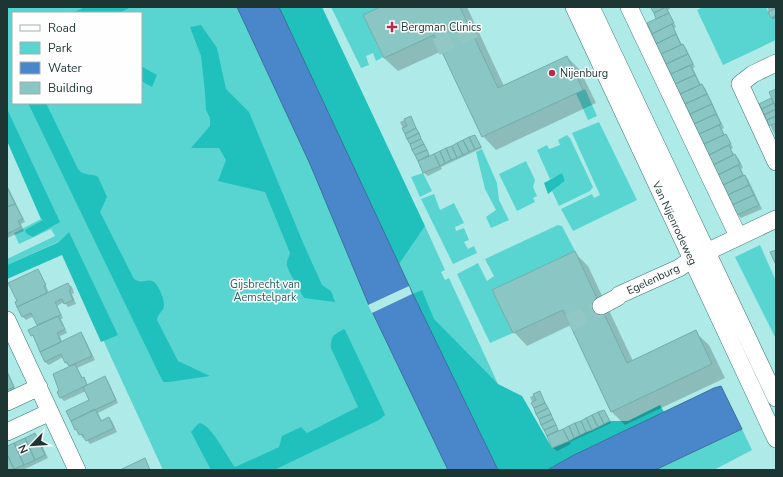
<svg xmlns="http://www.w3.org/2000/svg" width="783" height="477" viewBox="0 0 783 477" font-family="'Nunito Sans',sans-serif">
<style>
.green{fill:#58d5d1;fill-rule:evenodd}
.forest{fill:#20c0bc}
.water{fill:#4987ca;stroke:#3c6f9d}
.pier{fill:#aeebe8}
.shadow{fill:#0003}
.building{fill:#8ac6c3;stroke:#72adaa}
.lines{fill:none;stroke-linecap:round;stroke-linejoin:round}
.minor-tunnel{stroke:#91c7c4;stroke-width:17;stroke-dasharray:17 8;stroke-linecap:butt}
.minor-casing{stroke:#3a7572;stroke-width:18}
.minor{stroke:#fff;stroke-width:17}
.poi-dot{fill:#ba2a4e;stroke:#fefefe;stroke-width:1.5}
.labels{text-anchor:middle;stroke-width:3;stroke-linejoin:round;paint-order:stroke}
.poi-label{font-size:11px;fill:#1d3634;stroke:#fefefe;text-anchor:start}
.street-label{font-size:11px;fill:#1d3634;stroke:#fefefe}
.park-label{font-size:11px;fill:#286260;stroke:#fefefe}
</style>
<rect width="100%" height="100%" fill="#aeebe8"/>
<path class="green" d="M 7,7 L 318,7 L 422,230 L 425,226 L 445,270 L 441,272 L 445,280 L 449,278 L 498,384 L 491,378 L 534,470 L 163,470 L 58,242 L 7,265 L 7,259 L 55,236 L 51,229 L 19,244 L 14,233 L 41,219 L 50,227 L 7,132 ZM 13,13 L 141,13 L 141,103 L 13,103 Z
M 331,7 L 380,7 L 363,15 L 383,57 L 376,61 L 373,53 L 366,56 L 369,65 L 361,68 Z
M 703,7 L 766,7 L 771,18 L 776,16 L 776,40 L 723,65 L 697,10 Z
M 585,89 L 597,116 L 588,120 L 576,93 Z
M 599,122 L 637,200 L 573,231 L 561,209 L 592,194 L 594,198 L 600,195 L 572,133 Z
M 567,135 L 570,138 L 593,187 L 590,191 L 559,206 L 552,191 L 565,181 L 562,174 L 550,179 L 537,150 L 547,145 L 549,149 L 560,145 L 558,140 Z
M 482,149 L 497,183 L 499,200 L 509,220 L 491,228 L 486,217 L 496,210 L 485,189 L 476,152 Z
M 526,161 L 535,180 L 533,187 L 537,196 L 533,198 L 535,202 L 517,211 L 499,174 Z
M 423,173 L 432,191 L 420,197 L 411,177 Z
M 434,194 L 440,210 L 454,203 L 464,223 L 455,227 L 456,231 L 464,228 L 469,240 L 464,242 L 468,249 L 474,246 L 477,253 L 453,264 L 421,199 Z
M 558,225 L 562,226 L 575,251 L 492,290 L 513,333 L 490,343 L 457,274 L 478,263 L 487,281 L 494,276 L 485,259 Z
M 760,245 L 776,281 L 776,339 L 735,257 Z
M 742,429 L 752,450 L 714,470 L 655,470 Z"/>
<path class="forest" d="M 85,7 L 131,7 L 119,13 L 72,13 Z
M 279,7 L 322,7 L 425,226 L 399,264 Z
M 201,25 L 217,48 L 226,89 L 249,112 L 304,245 L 322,285 L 331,291 L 335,302 L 304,298 L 290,273 L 287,266 L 287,262 L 290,253 L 265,192 L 218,181 L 226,160 L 219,148 L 191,148 L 210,126 L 210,118 L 206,110 L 205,92 L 201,56 L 190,27 Z
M 141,66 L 157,75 L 152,87 L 141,81 Z
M 28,103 L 46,103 L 78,169 C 84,177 92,173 98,177 L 107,197 L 100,212 L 134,279 C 141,284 145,279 152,281 C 158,282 165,301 164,306 C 163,312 157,314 157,320 L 178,361 L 210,376 L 169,382 L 164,382 L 162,380 Z
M 7,109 L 60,222 L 33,237 L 27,234 L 25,230 L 43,220 L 41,219 L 7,141 Z
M 562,173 L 565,181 L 548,194 L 544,183 Z
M 69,232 L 118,335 L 101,342 L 62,255 L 7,279 L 7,265 L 59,242 Z
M 422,290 L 434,319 L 498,384 L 522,396 L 552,448 L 610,421 L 628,421 L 660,405 L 664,412 L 572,456 L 547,470 L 498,470 L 413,294 Z
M 344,329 L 345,330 L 383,410 L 385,415 L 379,420 L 274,470 L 211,470 L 191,432 L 198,424 L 200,423 C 212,426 227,457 235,467 L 277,448 L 279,447 L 282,436 L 301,427 L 307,433 L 358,407 L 331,348 C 330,337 334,334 344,329 Z"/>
<path class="water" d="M 237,7 L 279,7 L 413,294 L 498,470 L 448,470 L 368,303 L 310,164 Z
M 721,386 L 742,429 L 655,470 L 550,470 L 549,469 L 572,456 L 714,388 Z"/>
<path class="pier" d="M 409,286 L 412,294 L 372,313 L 368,305 Z"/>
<path class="shadow" d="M 382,7 L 467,7 L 504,86 L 567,57 L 580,70 L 596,103 L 496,150 L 483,136 L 442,51 L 398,71 L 384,58 Z
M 652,7 L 669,7 L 670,9 L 667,10 L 676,27 L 674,28 L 682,45 L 686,48 L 695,67 L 693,68 L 698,79 L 701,85 L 705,88 L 724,128 L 722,129 L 725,136 L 729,139 L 733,148 L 731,149 L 735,156 L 739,159 L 743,168 L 741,169 L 744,176 L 748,179 L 762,209 L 741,218 L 738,215 L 648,24 L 658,19 Z
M 767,7 L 776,7 L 776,17 L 773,19 L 771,17 Z
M 776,90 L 776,137 L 760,104 L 772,98 Z
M 411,117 L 430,157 L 475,136 L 482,148 L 441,167 L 442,169 L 428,176 L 424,173 L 400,122 Z
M 7,185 L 25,222 L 21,224 L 24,231 L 7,238 Z
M 574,252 L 588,266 L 633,361 L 695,332 L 709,345 L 725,378 L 625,425 L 611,411 L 571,325 L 527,346 L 514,332 Z
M 38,270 L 41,274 L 49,293 L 68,284 L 72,287 L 74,293 L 72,294 L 76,304 L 68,307 L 64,302 L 57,306 L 63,318 L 61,319 L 67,333 L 60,336 L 62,342 L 80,334 L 84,337 L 95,360 L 77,368 L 83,379 L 88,385 L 105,377 L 108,381 L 118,403 L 98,413 L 102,421 L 109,418 L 112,421 L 117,432 L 90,444 L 85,437 L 83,438 L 76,429 L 90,401 L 86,391 L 64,401 L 61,398 L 58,392 L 60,391 L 70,367 L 66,363 L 63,357 L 49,365 L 45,362 L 35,339 L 32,335 L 38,326 L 34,316 L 26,320 L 23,317 L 18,301 Z
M 7,370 L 16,390 L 7,395 Z
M 540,392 L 559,432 L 604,411 L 611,423 L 570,442 L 571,444 L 557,451 L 553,448 L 530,397 Z
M 35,434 L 38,437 L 48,458 L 23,470 L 7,470 L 7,447 Z"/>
<path class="building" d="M 380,7 L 460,7 L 498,88 L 567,56 L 583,90 L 482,137 L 434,35 L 384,58 L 363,15 Z
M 653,7 L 666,7 L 654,13 L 651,8 Z
M 666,7 L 669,13 L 656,19 L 654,13 Z
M 776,8 L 776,15 L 771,18 L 768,12 Z
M 669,13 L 674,23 L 652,34 L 647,23 Z
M 672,24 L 676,34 L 656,44 L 652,34 Z
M 676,34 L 681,45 L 661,54 L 656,44 Z
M 683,44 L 688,54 L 666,64 L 661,54 Z
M 688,54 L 693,64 L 671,74 L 666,64 Z
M 690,65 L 695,75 L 675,84 L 671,74 Z
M 695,75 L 700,85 L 680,94 L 675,84 Z
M 702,84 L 707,94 L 685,104 L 680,94 Z
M 776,89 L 776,108 L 769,92 Z
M 707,94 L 712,104 L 690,114 L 685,104 Z
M 771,98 L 774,103 L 762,109 L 759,104 Z
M 774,103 L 776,109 L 764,115 L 762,109 Z
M 712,104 L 716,114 L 694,124 L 690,114 Z
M 776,109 L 776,116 L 767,120 L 764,115 Z
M 716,114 L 721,124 L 699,134 L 694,124 Z
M 411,116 L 416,128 L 405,134 L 402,128 L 407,126 L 404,119 Z
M 776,116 L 776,123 L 769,126 L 767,120 Z
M 719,125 L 724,135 L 704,144 L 699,134 Z
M 416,128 L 419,133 L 407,139 L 405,134 Z
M 419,133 L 421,139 L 410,144 L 407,139 Z
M 726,134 L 731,144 L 709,155 L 704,144 Z
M 475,135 L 481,147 L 475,149 L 469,137 Z
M 469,137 L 475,149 L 469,152 L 463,140 Z
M 421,139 L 424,144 L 412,150 L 410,144 Z
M 463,140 L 469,152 L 463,155 L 457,143 Z
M 457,143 L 463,155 L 457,158 L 452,146 Z
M 424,144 L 427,150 L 415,155 L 412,150 Z
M 729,145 L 733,155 L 713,165 L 709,155 Z
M 452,146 L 457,158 L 451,160 L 446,148 Z
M 446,148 L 451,160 L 445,163 L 440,151 Z
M 427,150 L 429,155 L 418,161 L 415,155 Z
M 440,151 L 445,163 L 440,166 L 434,154 Z
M 434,154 L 440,166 L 423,173 L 418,161 Z
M 735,154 L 740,164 L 718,175 L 713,165 Z
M 738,165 L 743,175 L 723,185 L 718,175 Z
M 745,175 L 749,185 L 728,195 L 723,185 Z
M 749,185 L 754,195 L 732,205 L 728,195 Z
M 7,187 L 15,204 L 7,207 Z
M 754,195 L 759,205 L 737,215 L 732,205 Z
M 15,204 L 23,219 L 18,221 L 21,227 L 7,234 L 7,207 Z
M 776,250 L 776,265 L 770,252 Z
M 575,251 L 627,363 L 696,330 L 712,364 L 611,412 L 563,310 L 513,333 L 492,290 Z
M 38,269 L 46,285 L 44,286 L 47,293 L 17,307 L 15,302 L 17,301 L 8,283 Z
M 68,283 L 71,289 L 69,290 L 73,300 L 64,304 L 62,299 L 55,302 L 61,315 L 37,325 L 31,313 L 22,317 L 17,307 Z
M 58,316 L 65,329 L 57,333 L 61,342 L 40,352 L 33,335 L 31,336 L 28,330 Z
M 81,332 L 92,356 L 69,366 L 67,362 L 65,363 L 61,354 L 45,362 L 40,352 Z
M 75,364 L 82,378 L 84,377 L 87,385 L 60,398 L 57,392 L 59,391 L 53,374 Z
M 7,372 L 14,387 L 7,390 Z
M 105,376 L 116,400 L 71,421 L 66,411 L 89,400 L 83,387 Z
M 540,391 L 545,403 L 534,408 L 531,403 L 536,400 L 533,394 Z
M 545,403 L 548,408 L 536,414 L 534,408 Z
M 548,408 L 551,414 L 539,419 L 536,414 Z
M 95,409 L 101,421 L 109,417 L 114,428 L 86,441 L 82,434 L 79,435 L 76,429 L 75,430 L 71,421 Z
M 604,410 L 610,421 L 604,424 L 598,412 Z
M 598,412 L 604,424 L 598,427 L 592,415 Z
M 551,414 L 553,419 L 541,425 L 539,419 Z
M 592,415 L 598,427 L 592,430 L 586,418 Z
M 586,418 L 592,430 L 586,432 L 581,421 Z
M 553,419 L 556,425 L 544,430 L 541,425 Z
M 581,421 L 586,432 L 580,435 L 575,423 Z
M 575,423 L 580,435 L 574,438 L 569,426 Z
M 556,425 L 558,430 L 547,436 L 544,430 Z
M 569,426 L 574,438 L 569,441 L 563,429 Z
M 563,429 L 569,441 L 552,448 L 547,436 Z
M 35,433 L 45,455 L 35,460 L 25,438 Z
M 25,438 L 35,460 L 24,465 L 14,443 Z
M 14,443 L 24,465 L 14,469 L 7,454 L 7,446 Z
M 7,454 L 14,469 L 13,470 L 7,470 Z
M 145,458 L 150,470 L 120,470 Z"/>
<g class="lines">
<path class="minor-tunnel" d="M 436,47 L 475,29
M 569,323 L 602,307 L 601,306"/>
<g class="minor-casing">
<path id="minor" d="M 574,7 L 776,439
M 591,7 L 776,398
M 629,7 L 738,236
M 776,63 L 753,74 L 740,84 L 776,162
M 601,306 L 618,297 L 619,295 L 679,268 L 692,259 L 776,219
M 7,320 L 77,470
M 7,402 L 39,387
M 7,432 L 50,412"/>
</g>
<use href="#minor" class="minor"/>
</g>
<g class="poi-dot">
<path d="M390 21h4v4h4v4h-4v4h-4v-4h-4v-4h4z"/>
<circle cx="552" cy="73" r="4"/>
</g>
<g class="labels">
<g class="poi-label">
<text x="401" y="31">Bergman Clinics</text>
<text x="560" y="77">Nijenburg</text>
</g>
<g class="street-label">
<text transform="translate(675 223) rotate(65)" y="4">Van Nijenrodeweg</text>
<text transform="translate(653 279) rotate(-25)" y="4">Egelenburg</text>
</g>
<g class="park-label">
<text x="265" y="288">Gijsbrecht van<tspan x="265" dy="13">Aemstelpark</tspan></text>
</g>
</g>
<rect width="783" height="477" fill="none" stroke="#1d3634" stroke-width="16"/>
<rect x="12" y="12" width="130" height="92" fill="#fefefe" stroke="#a4aead"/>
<rect x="20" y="25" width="20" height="6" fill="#ffffff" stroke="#a4aead"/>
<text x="48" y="32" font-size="12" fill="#1d3634">Road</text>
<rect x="20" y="42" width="20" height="12" fill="#58d5d1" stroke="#a4aead"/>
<text x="48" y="52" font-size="12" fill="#1d3634">Park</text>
<rect x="20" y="62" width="20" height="12" fill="#4987ca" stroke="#a4aead"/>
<text x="48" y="72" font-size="12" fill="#1d3634">Water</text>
<rect x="20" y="82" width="20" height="12" fill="#8ac6c3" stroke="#a4aead"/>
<text x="48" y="92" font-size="12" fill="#1d3634">Building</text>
<g transform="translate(32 445) rotate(245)" stroke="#fefefe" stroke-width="3" paint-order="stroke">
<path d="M0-3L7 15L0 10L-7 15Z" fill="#1d3634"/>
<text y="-6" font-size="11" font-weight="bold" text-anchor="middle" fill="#1d3634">N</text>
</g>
</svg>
